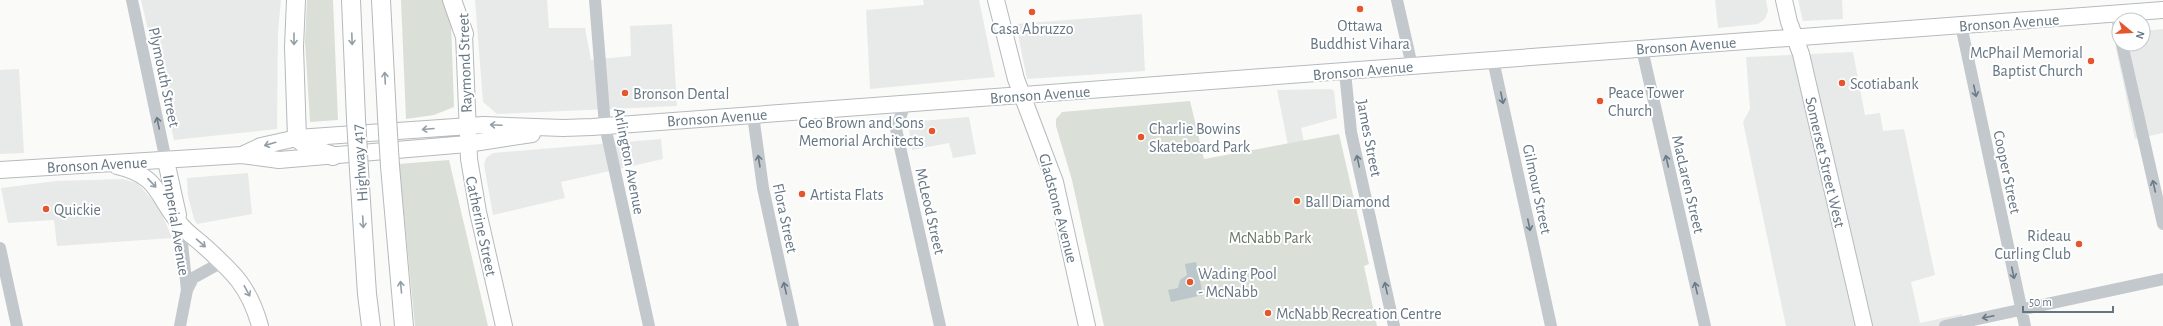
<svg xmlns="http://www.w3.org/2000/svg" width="2163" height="326" viewBox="0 0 2163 326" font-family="'Alegreya Sans',sans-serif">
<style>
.built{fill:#e8e9e9}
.green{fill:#dadfd7}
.water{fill:#bbc7cb}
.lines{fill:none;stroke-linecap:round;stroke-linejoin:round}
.major-casing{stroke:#b5babe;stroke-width:18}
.highway-casing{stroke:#b4b9bd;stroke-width:20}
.minor{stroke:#c3c8cc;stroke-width:12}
.major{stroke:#fff;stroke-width:16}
.highway{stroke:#fff;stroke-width:18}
.highway-bridge-casing{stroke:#b4b9bd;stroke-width:20;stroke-linecap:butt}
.highway-bridge{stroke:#fff;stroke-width:18}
.oneway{stroke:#939fa8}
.oneway2{stroke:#6a7a87}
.poi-dot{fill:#e4572e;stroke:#fff;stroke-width:1.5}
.labels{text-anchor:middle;stroke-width:4;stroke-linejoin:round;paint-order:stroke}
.street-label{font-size:16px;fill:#657683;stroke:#fff}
.poi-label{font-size:16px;fill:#657683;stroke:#fff;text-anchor:start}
.park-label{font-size:16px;fill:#687a64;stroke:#fff}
</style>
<rect width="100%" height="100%" fill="#fafaf8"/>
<path class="built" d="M 141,0 L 281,0 L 278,32 L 277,129 L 174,140 Z
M 475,0 L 547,0 L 549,28 L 585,28 L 591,60 L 631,56 L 630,26 L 672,24 L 677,106 L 497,114 L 483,102 Z
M 923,0 L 979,0 L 995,77 L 870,89 L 866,10 L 924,5 Z
M 1715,0 L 1766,0 L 1768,11 L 1765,19 L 1758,24 L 1718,28 Z
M 1798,0 L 1842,0 L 1843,19 L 1803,21 Z
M 1142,14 L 1145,71 L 1027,79 L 1016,24 Z
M 2163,29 L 2163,133 L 2135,139 L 2113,34 L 2119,33 L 2119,44 L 2143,44 L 2143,31 Z
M 1853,52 L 1865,115 L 1880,113 L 1883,131 L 1904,129 L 1935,275 L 1911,282 L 1920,323 L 1962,314 L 1964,326 L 1786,326 L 1743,122 L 1750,109 L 1746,57 Z
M 19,69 L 24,153 L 0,154 L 0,70 Z
M 1331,89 L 1334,91 L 1337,118 L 1301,128 L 1304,142 L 1288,145 L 1277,90 Z
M 969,117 L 976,154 L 953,158 L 949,143 L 912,150 L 908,122 Z
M 661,139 L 663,159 L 561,182 L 565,198 L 493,215 L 484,165 L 486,158 L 493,153 Z
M 248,173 L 252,214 L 197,224 L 194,219 L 188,196 L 187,178 Z
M 123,179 L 137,183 L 159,207 L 172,238 L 57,246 L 54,220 L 8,223 L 1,188 L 56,181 Z"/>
<path class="green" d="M 307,0 L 333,0 L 338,120 L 310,122 L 305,41 Z
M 401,0 L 447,0 L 451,22 L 454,107 L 434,115 L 406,119 Z
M 1190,101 L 1204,159 L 1339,134 L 1369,264 L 1364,266 L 1377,326 L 1104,326 L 1072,180 L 1056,126 L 1056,119 L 1062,112 Z
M 449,160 L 488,326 L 415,326 L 399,164 Z"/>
<path class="water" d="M 1196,262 L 1203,295 L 1171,302 L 1168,290 L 1178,288 L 1180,280 L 1187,275 L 1185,264 Z"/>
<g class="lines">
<g class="major-casing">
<path id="major" d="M 996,0 L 1016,79 L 1055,182 L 1087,326
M 1784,0 L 1789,22 L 1801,54 L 1864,326
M 464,34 L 469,159 L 478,212 L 504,326
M 242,155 L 261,146 L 297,138 L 484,125 L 563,128 L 592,127 L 2163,10
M 166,161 L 178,215
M 117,166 C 160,176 156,196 180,224 C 186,232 195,238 203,245 C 233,272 249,286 260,326
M 0,170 L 242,155 L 279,160 L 467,144 L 532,134"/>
</g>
<g class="highway-casing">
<path id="highway" d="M 296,0 L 294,47 L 297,138 L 310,148 L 333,156
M 351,0 L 356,119
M 381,0 L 387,117
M 452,0 L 464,34
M 390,166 L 404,326
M 359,170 L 367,294 L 371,326"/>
</g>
<path class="minor" d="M 132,0 L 166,161
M 595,0 L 605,126 L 649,326
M 1397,0 L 1412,66
M 2117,14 L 2119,28
M 1961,25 L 2025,326
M 2122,44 L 2163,224
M 1642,49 L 1705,326
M 1493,60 L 1551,326
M 1345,72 L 1351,132 L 1394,326
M 905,104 L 896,129 L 940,326
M 753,115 L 763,188 L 793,326
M 180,225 L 187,290 L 180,326
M 0,248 L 17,326
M 187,290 L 193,278 L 222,262
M 1945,326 L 2163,279"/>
<use href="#major" class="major"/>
<use href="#highway" class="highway"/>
<g class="highway-bridge-casing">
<path id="highway-bridge" d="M 387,117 L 390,166
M 356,119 L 359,170"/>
</g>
<use href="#highway-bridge" class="highway-bridge"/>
</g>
<defs><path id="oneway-shaft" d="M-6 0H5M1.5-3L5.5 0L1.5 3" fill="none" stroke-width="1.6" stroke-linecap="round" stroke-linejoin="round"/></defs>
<g class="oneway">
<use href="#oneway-shaft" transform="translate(294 39) rotate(90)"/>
<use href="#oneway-shaft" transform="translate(352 39) rotate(88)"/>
<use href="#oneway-shaft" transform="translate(385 78) rotate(-93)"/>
<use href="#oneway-shaft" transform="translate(496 125) rotate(-177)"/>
<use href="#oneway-shaft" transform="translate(428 129) rotate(175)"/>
<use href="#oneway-shaft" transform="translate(270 144) rotate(164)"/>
<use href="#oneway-shaft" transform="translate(152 183) rotate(47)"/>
<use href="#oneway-shaft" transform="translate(363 222) rotate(87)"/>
<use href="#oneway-shaft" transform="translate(201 243) rotate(41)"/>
<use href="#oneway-shaft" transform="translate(401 287) rotate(-95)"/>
<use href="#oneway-shaft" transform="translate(247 291) rotate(62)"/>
</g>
<g class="oneway2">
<use href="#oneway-shaft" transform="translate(1975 91) rotate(78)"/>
<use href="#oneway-shaft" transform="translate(1502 98) rotate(78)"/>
<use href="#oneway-shaft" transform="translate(158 123) rotate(-102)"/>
<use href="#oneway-shaft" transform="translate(759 161) rotate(-99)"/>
<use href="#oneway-shaft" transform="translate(1358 161) rotate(-102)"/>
<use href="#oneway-shaft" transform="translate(1667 161) rotate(-103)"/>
<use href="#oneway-shaft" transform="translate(2154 186) rotate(-103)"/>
<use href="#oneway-shaft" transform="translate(1529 225) rotate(78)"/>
<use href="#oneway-shaft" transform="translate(2013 273) rotate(78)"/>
<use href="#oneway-shaft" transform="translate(785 288) rotate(-103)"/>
<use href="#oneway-shaft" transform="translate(1386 288) rotate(-103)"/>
<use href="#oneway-shaft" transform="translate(1696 288) rotate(-103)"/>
<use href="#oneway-shaft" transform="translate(1988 317) rotate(168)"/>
</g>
<g class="poi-dot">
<circle cx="1360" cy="9" r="4"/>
<circle cx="1032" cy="12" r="4"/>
<circle cx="2091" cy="61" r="4"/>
<circle cx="1842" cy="83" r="4"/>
<circle cx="625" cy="93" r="4"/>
<circle cx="1600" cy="101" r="4"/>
<circle cx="932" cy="131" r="4"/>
<circle cx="1141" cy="137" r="4"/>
<circle cx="802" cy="194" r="4"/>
<circle cx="1297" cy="201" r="4"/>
<circle cx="46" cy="209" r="4"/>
<circle cx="2079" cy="244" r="4"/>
<circle cx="1190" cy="282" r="4"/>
<circle cx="1268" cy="313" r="4"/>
</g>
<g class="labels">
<g class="street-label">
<text transform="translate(2009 22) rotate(-4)" y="6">Bronson Avenue</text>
<text transform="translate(1686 45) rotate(-4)" y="6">Bronson Avenue</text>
<text transform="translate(464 63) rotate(-92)" y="6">Raymond Street</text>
<text transform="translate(1363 70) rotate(-5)" y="6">Bronson Avenue</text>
<text transform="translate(165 77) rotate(78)" y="6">Plymouth Street</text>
<text transform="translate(1040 94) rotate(-4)" y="6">Bronson Avenue</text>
<text transform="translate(717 117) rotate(-4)" y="6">Bronson Avenue</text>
<text transform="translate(1370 138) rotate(79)" y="6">James Street</text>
<text transform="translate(630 161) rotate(79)" y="6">Arlington Avenue</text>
<text transform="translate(1826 162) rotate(77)" y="6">Somerset Street West</text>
<text transform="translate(359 163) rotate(-94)" y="6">Highway 417</text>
<text transform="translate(97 164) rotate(-3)" y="6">Bronson Avenue</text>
<text transform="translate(2008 172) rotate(78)" y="6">Cooper Street</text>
<text transform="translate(1689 184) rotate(77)" y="6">MacLaren Street</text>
<text transform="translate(1538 189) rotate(78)" y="6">Gilmour Street</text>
<text transform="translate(1059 208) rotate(75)" y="6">Gladstone Avenue</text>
<text transform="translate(931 211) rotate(77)" y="6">McLeod Street</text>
<text transform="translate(786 218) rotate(78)" y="6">Flora Street</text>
<text transform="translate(177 225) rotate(81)" y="6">Imperial Avenue</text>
<text transform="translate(482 226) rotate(78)" y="6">Catherine Street</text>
</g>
<g class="poi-label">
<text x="1360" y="31" text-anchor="middle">Ottawa<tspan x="1360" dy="18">Buddhist Vihara</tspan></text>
<text x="1032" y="34" text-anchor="middle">Casa Abruzzo</text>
<text x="2083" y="58" text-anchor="end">McPhail Memorial<tspan x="2083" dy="18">Baptist Church</tspan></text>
<text x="1850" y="89">Scotiabank</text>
<text x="1608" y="98">Peace Tower<tspan x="1608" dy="18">Church</tspan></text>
<text x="633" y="99">Bronson Dental</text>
<text x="924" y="128" text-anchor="end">Geo Brown and Sons<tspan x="924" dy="18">Memorial Architects</tspan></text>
<text x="1149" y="134">Charlie Bowins<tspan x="1149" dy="18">Skateboard Park</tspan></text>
<text x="810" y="200">Artista Flats</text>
<text x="1305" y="207">Ball Diamond</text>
<text x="54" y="215">Quickie</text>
<text x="2071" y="241" text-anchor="end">Rideau<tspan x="2071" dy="18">Curling Club</tspan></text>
<text x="1198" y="279">Wading Pool<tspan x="1198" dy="18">- McNabb</tspan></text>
<text x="1276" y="319">McNabb Recreation Centre</text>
</g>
<g class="park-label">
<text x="1270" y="243">McNabb Park</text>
</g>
</g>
<g transform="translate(2131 32) rotate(108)"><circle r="19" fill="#ffffff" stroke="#c1c8cd"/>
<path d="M0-3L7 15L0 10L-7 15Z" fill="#e4572e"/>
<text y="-6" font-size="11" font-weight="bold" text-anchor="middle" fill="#657683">N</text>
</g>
<path d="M2023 306v6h90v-6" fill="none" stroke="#657683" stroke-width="2"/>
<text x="2029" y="306" font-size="12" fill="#657683" stroke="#ffffff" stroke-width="3" paint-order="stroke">50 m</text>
</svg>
